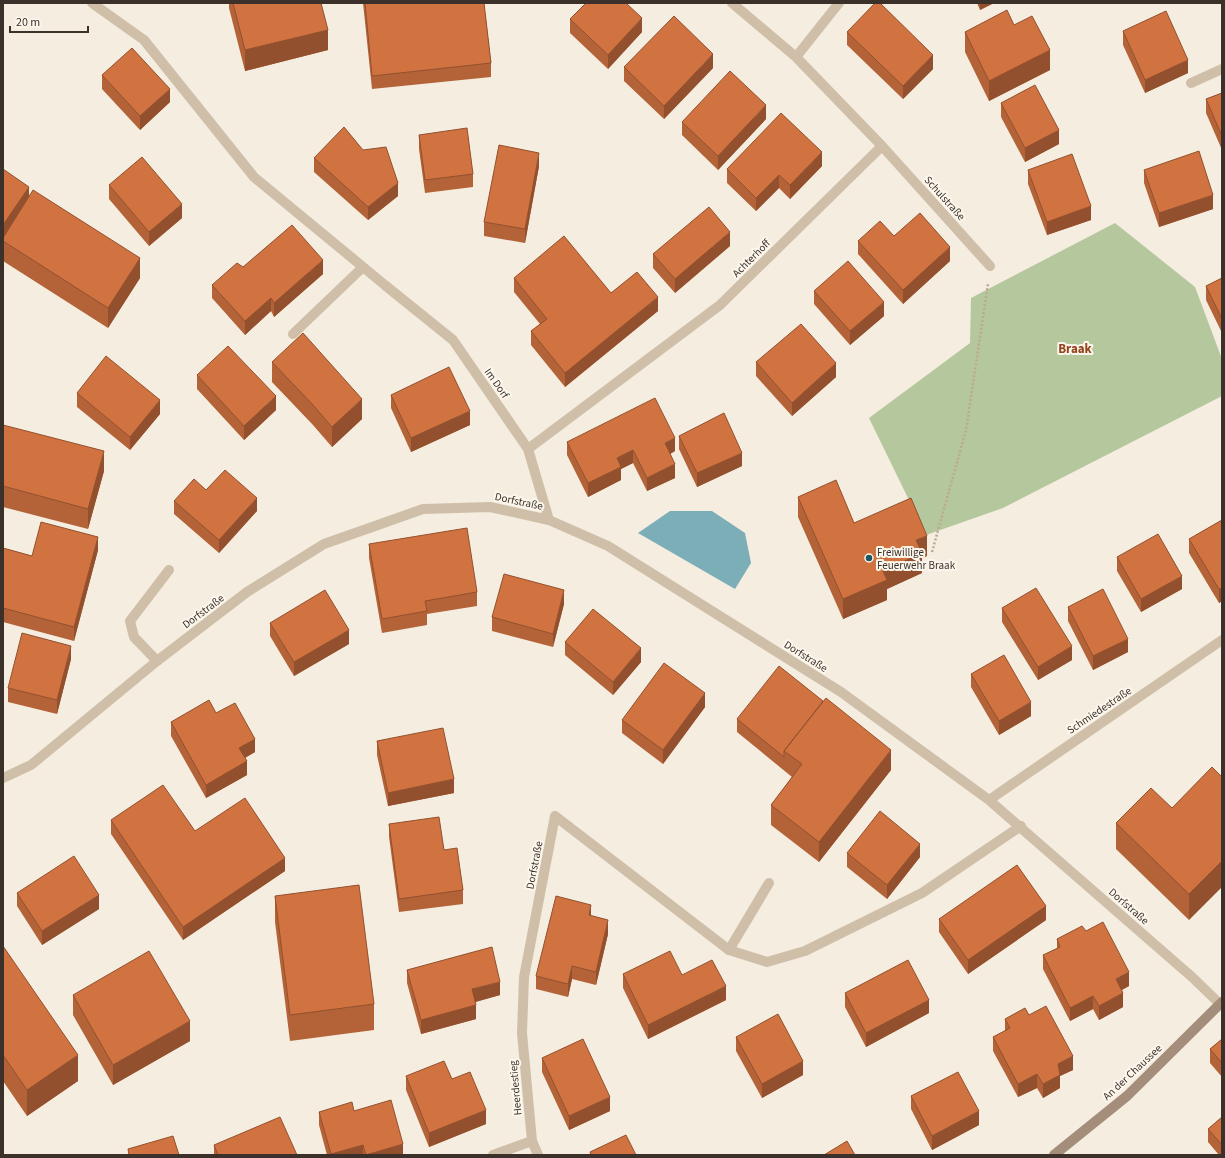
<svg xmlns="http://www.w3.org/2000/svg" width="1225" height="1158" viewBox="0 0 1225 1158" font-family="'Source Sans 3',sans-serif">
<style>
.green{fill:#b5c79d}
.water{fill:#7baeb6}
.lines{fill:none;stroke-linecap:round;stroke-linejoin:round}
.path{stroke:#bca993;stroke-width:2.5;stroke-dasharray:2 2;stroke-linecap:butt}
.lane{stroke:#cfbfa9;stroke-width:10}
.street{stroke:#cfbfa9;stroke-width:10}
.secondary{stroke:#a48d7a;stroke-width:10}
.wall{fill:#b46338}
.shaded-wall{fill:#92502e}
.building{fill:#d17341;stroke:#92502e}
.poi-dot{fill:#1a5763;stroke:#fcf7ed;stroke-width:1.5}
.labels{text-anchor:middle;stroke-width:4;stroke-linejoin:round;paint-order:stroke}
.street-label{font-size:11px;fill:#3c312a;stroke:#fcf7ed}
.poi-label{font-size:11px;fill:#3c312a;stroke:#fcf7ed;text-anchor:start}
.quarter-label{font-size:13px;font-weight:bold;fill:#94431a;stroke:#fcf7ed}
</style>
<rect width="100%" height="100%" fill="#f5eddf"/>
<path class="green" d="M 1115,223 L 1195,287 L 1222,359 L 1222,396 L 1003,508 L 926,535 L 869,418 L 970,343 L 971,298 Z"/>
<path class="water" d="M 670,511 L 712,511 L 745,533 L 751,563 L 735,589 L 638,533 Z"/>
<g class="lines">
<path class="path" d="M 932,552 L 966,430 L 988,284"/>
<path class="lane" d="M 92,3 L 144,40 L 254,177 L 386,286
M 1191,83 L 1222,69
M 293,334 L 363,267
M 157,661 L 134,637 L 130,621 L 169,570
M 729,950 L 769,883"/>
<path class="street" d="M 796,57 L 839,3
M 882,146 L 990,266
M 386,286 L 453,340 L 528,449 L 549,520
M 528,449 L 720,305 L 882,146 L 796,57 L 732,3
M 3,778 L 31,765 L 157,661 L 247,592 L 324,544 L 423,509 L 490,507 L 549,520 L 608,546 L 841,692 L 989,800 L 1192,977 L 1220,1004
M 989,800 L 1222,640
M 532,1141 L 522,1033 L 524,977 L 555,816 L 729,950 L 767,962 L 805,951 L 922,893 L 1021,826
M 493,1155 L 532,1141 L 538,1155"/>
<path class="secondary" d="M 1054,1155 L 1127,1096 L 1222,1002"/>
</g>
<path class="wall" d="M 229,3 L 321,3 L 328,50 L 245,71 L 229,8 Z
M 363,3 L 484,3 L 491,63 L 491,77 L 372,89 Z
M 977,3 L 994,3 L 980,10 Z
M 570,19 L 642,32 L 608,69 L 570,33 Z
M 1014,25 L 1050,70 L 989,101 L 965,52 L 965,32 Z
M 1123,31 L 1188,73 L 1145,93 L 1123,45 Z
M 847,32 L 933,69 L 903,99 L 847,45 Z
M 624,67 L 713,68 L 664,119 L 624,81 Z
M 102,75 L 170,102 L 140,130 L 102,89 Z
M 1222,93 L 1222,150 L 1206,113 L 1206,99 Z
M 1001,103 L 1059,144 L 1025,162 L 1001,117 Z
M 766,119 L 718,170 L 682,135 L 682,122 Z
M 419,135 L 473,174 L 473,187 L 425,193 L 419,149 Z
M 363,150 L 398,196 L 368,220 L 314,172 L 314,158 Z
M 539,166 L 525,243 L 484,236 L 484,222 Z
M 822,166 L 790,199 L 779,188 L 756,211 L 727,183 L 727,169 Z
M 3,169 L 29,197 L 140,278 L 108,328 L 3,261 Z
M 1028,170 L 1091,220 L 1047,235 L 1028,184 Z
M 1144,170 L 1213,209 L 1159,227 L 1144,183 Z
M 109,185 L 182,218 L 149,246 L 109,199 Z
M 894,236 L 950,261 L 903,304 L 858,254 L 858,241 Z
M 730,246 L 675,293 L 653,268 L 653,254 Z
M 243,267 L 323,274 L 274,317 L 271,311 L 245,335 L 212,298 L 212,285 Z
M 514,278 L 611,293 L 658,311 L 565,387 L 531,345 L 531,331 L 540,324 L 514,292 Z
M 1222,278 L 1222,333 L 1206,300 L 1206,286 Z
M 814,291 L 884,316 L 850,345 L 814,304 Z
M 272,362 L 362,419 L 332,447 L 313,425 L 272,382 Z
M 756,362 L 836,377 L 792,416 L 756,376 Z
M 197,375 L 276,410 L 244,440 L 197,389 Z
M 77,393 L 160,414 L 130,450 L 77,407 Z
M 391,395 L 470,425 L 411,452 L 391,408 Z
M 3,425 L 104,471 L 88,529 L 3,507 Z
M 679,436 L 742,466 L 697,487 L 679,449 Z
M 567,442 L 675,451 L 670,454 L 675,478 L 647,491 L 633,463 L 621,469 L 621,480 L 588,497 L 567,455 Z
M 206,490 L 257,511 L 219,553 L 174,514 L 174,501 Z
M 798,497 L 927,556 L 922,558 L 922,573 L 887,589 L 887,600 L 843,619 L 798,517 Z
M 1222,520 L 1222,601 L 1219,603 L 1189,553 L 1189,539 Z
M 369,544 L 477,592 L 477,606 L 427,614 L 427,625 L 382,633 L 369,558 Z
M 3,548 L 32,556 L 98,550 L 74,641 L 3,622 Z
M 1117,557 L 1182,589 L 1141,612 L 1117,571 Z
M 564,604 L 553,647 L 492,631 L 492,617 Z
M 1068,607 L 1128,652 L 1093,670 L 1068,621 Z
M 1002,608 L 1072,660 L 1038,680 L 1002,622 Z
M 270,623 L 349,644 L 294,676 L 270,636 Z
M 565,642 L 641,662 L 613,695 L 565,655 Z
M 71,659 L 57,714 L 8,702 L 8,688 Z
M 971,674 L 1031,716 L 999,735 L 971,687 Z
M 705,707 L 663,764 L 622,733 L 622,720 Z
M 216,713 L 255,752 L 245,758 L 247,775 L 206,798 L 171,736 L 171,722 Z
M 737,719 L 891,770 L 819,862 L 771,825 L 771,805 L 792,777 L 737,732 Z
M 377,741 L 454,793 L 388,806 L 377,755 Z
M 1222,777 L 1189,920 L 1116,849 L 1116,823 L 1172,808 Z
M 111,820 L 195,831 L 285,871 L 183,940 L 111,834 Z
M 389,824 L 444,850 L 463,890 L 463,904 L 399,912 L 389,837 Z
M 847,853 L 920,857 L 887,899 L 847,867 Z
M 17,893 L 99,909 L 42,945 L 17,906 Z
M 275,896 L 374,1004 L 374,1030 L 290,1041 L 275,922 Z
M 591,916 L 608,934 L 596,985 L 572,979 L 568,997 L 536,989 L 536,976 Z
M 939,919 L 1046,920 L 968,974 L 939,932 Z
M 1057,939 L 1129,986 L 1122,990 L 1123,1007 L 1099,1020 L 1093,1009 L 1070,1021 L 1043,969 L 1043,955 L 1057,949 Z
M 3,946 L 78,1081 L 27,1116 L 3,1081 Z
M 407,970 L 500,995 L 475,1002 L 476,1019 L 421,1034 L 407,983 Z
M 623,974 L 726,1000 L 648,1039 L 623,988 Z
M 845,993 L 929,1013 L 866,1047 L 845,1007 Z
M 73,995 L 190,1041 L 113,1085 L 73,1015 Z
M 1029,1015 L 1073,1070 L 1060,1076 L 1060,1088 L 1043,1098 L 1037,1088 L 1018,1097 L 993,1051 L 993,1037 L 1005,1031 L 1005,1019 Z
M 736,1037 L 803,1075 L 762,1098 L 736,1051 Z
M 1222,1039 L 1222,1077 L 1210,1063 L 1210,1049 Z
M 542,1058 L 610,1111 L 569,1130 L 542,1072 Z
M 406,1076 L 486,1124 L 429,1147 L 406,1090 Z
M 911,1096 L 979,1125 L 932,1150 L 911,1109 Z
M 354,1111 L 403,1155 L 327,1155 L 319,1125 L 319,1112 Z
M 1222,1117 L 1222,1155 L 1219,1155 L 1208,1142 L 1208,1129 Z
M 214,1145 L 297,1155 L 214,1155 Z"/>
<path class="shaded-wall" d="M 980,3 L 994,3 L 980,10 Z
M 642,18 L 642,32 L 608,69 L 608,55 Z
M 328,30 L 328,50 L 245,71 L 245,50 Z
M 1050,50 L 1050,70 L 989,101 L 989,81 Z
M 713,54 L 713,68 L 664,119 L 664,106 Z
M 933,55 L 933,69 L 903,99 L 903,86 Z
M 1188,60 L 1188,73 L 1145,93 L 1145,80 Z
M 170,89 L 170,102 L 140,130 L 140,116 Z
M 766,105 L 766,119 L 718,170 L 718,156 Z
M 1059,130 L 1059,144 L 1025,162 L 1025,148 Z
M 822,152 L 822,166 L 790,199 L 790,185 Z
M 539,153 L 539,166 L 525,243 L 525,229 Z
M 779,175 L 779,188 L 756,211 L 756,198 Z
M 398,183 L 398,196 L 368,220 L 368,207 Z
M 29,187 L 29,207 L 3,241 L 3,225 Z
M 1213,195 L 1213,209 L 1159,227 L 1159,213 Z
M 182,204 L 182,218 L 149,246 L 149,232 Z
M 1091,206 L 1091,220 L 1047,235 L 1047,222 Z
M 730,232 L 730,246 L 675,293 L 675,279 Z
M 950,247 L 950,261 L 903,304 L 903,290 Z
M 140,258 L 140,278 L 108,328 L 108,308 Z
M 323,260 L 323,274 L 274,317 L 274,303 Z
M 658,297 L 658,311 L 565,387 L 565,373 Z
M 271,298 L 271,311 L 245,335 L 245,321 Z
M 884,302 L 884,316 L 850,345 L 850,331 Z
M 836,363 L 836,377 L 792,416 L 792,403 Z
M 276,396 L 276,410 L 244,440 L 244,426 Z
M 362,399 L 362,419 L 332,447 L 332,427 Z
M 160,400 L 160,414 L 130,450 L 130,437 Z
M 470,411 L 470,425 L 411,452 L 411,438 Z
M 675,438 L 675,451 L 665,457 L 665,443 Z
M 633,450 L 633,463 L 621,469 L 621,480 L 588,497 L 588,483 L 617,458 Z
M 104,451 L 104,471 L 88,529 L 88,509 Z
M 742,453 L 742,466 L 697,487 L 697,473 Z
M 675,464 L 675,478 L 647,491 L 647,478 Z
M 257,498 L 257,511 L 219,553 L 219,540 Z
M 927,536 L 927,556 L 922,558 L 922,573 L 887,589 L 887,600 L 843,619 L 843,599 L 883,571 L 916,540 Z
M 98,537 L 98,550 L 74,641 L 74,627 Z
M 1182,576 L 1182,589 L 1141,612 L 1141,599 Z
M 1222,588 L 1222,601 L 1219,603 L 1219,589 Z
M 564,590 L 564,604 L 553,647 L 553,634 Z
M 349,630 L 349,644 L 294,676 L 294,662 Z
M 1128,639 L 1128,652 L 1093,670 L 1093,656 Z
M 71,646 L 71,659 L 57,714 L 57,700 Z
M 1072,646 L 1072,660 L 1038,680 L 1038,667 Z
M 641,648 L 641,662 L 613,695 L 613,682 Z
M 705,693 L 705,707 L 663,764 L 663,750 Z
M 1031,702 L 1031,716 L 999,735 L 999,721 Z
M 255,739 L 255,752 L 239,761 L 239,748 Z
M 891,750 L 891,770 L 819,862 L 819,842 Z
M 247,761 L 247,775 L 206,798 L 206,785 Z
M 454,779 L 454,793 L 388,806 L 388,793 Z
M 920,844 L 920,857 L 887,899 L 887,885 Z
M 285,858 L 285,871 L 183,940 L 183,927 Z
M 1222,861 L 1222,887 L 1189,920 L 1189,894 Z
M 99,895 L 99,909 L 42,945 L 42,931 Z
M 591,905 L 591,918 L 589,915 Z
M 1046,906 L 1046,920 L 968,974 L 968,960 Z
M 608,920 L 608,934 L 596,985 L 596,972 Z
M 572,966 L 572,979 L 568,997 L 568,984 Z
M 1129,972 L 1129,986 L 1116,993 L 1116,979 Z
M 500,982 L 500,995 L 472,1003 L 472,989 Z
M 726,986 L 726,1000 L 648,1039 L 648,1025 Z
M 1123,993 L 1123,1007 L 1099,1020 L 1099,1006 Z
M 1093,996 L 1093,1009 L 1070,1021 L 1070,1008 Z
M 929,1000 L 929,1013 L 866,1047 L 866,1033 Z
M 476,1005 L 476,1019 L 421,1034 L 421,1020 Z
M 190,1021 L 190,1041 L 113,1085 L 113,1065 Z
M 78,1055 L 78,1081 L 27,1116 L 27,1090 Z
M 1073,1056 L 1073,1070 L 1060,1076 L 1060,1088 L 1043,1098 L 1043,1084 L 1058,1064 Z
M 803,1061 L 803,1075 L 762,1098 L 762,1084 Z
M 1037,1074 L 1037,1088 L 1018,1097 L 1018,1084 Z
M 610,1097 L 610,1111 L 569,1130 L 569,1116 Z
M 486,1110 L 486,1124 L 429,1147 L 429,1133 Z
M 979,1111 L 979,1125 L 932,1150 L 932,1136 Z
M 403,1144 L 403,1155 L 366,1155 Z
M 363,1145 L 363,1155 L 331,1155 L 331,1154 Z"/>
<path class="building" d="M 233,3 L 321,3 L 328,30 L 245,50 Z
M 365,3 L 484,3 L 491,63 L 372,76 Z
M 586,3 L 626,3 L 642,18 L 608,55 L 570,19 Z
M 875,3 L 880,3 L 933,55 L 903,86 L 847,32 Z
M 1007,10 L 1014,25 L 1032,16 L 1050,50 L 989,81 L 965,32 Z
M 1166,11 L 1188,60 L 1145,80 L 1123,31 Z
M 674,16 L 713,54 L 664,106 L 624,67 Z
M 132,48 L 170,89 L 140,116 L 102,75 Z
M 730,71 L 766,105 L 718,156 L 682,122 Z
M 1035,85 L 1059,130 L 1025,148 L 1001,103 Z
M 1222,93 L 1222,136 L 1206,99 Z
M 781,113 L 822,152 L 790,185 L 779,175 L 756,198 L 727,169 Z
M 344,127 L 363,150 L 386,147 L 398,183 L 368,207 L 314,158 Z
M 467,128 L 473,174 L 425,180 L 419,135 Z
M 499,145 L 539,153 L 525,229 L 484,222 Z
M 1199,151 L 1213,195 L 1159,213 L 1144,170 Z
M 1072,154 L 1091,206 L 1047,222 L 1028,170 Z
M 142,157 L 182,204 L 149,232 L 109,185 Z
M 3,169 L 29,187 L 3,225 Z
M 33,190 L 140,258 L 108,308 L 3,241 L 3,238 Z
M 709,207 L 730,232 L 675,279 L 653,254 Z
M 920,213 L 950,247 L 903,290 L 858,241 L 880,221 L 894,236 Z
M 292,225 L 323,260 L 274,303 L 271,298 L 245,321 L 212,285 L 237,263 L 243,267 Z
M 564,236 L 611,293 L 637,272 L 658,297 L 565,373 L 531,331 L 547,319 L 514,278 Z
M 848,261 L 884,302 L 850,331 L 814,291 Z
M 1222,278 L 1222,319 L 1206,286 Z
M 801,324 L 836,363 L 792,403 L 756,362 Z
M 303,333 L 362,399 L 332,427 L 313,405 L 272,362 Z
M 228,346 L 276,396 L 244,426 L 197,375 Z
M 106,356 L 160,400 L 130,437 L 77,393 Z
M 449,367 L 470,411 L 411,438 L 391,395 Z
M 655,398 L 675,438 L 665,443 L 675,464 L 647,478 L 633,450 L 617,458 L 621,467 L 588,483 L 567,442 Z
M 724,413 L 742,453 L 697,473 L 679,436 Z
M 3,425 L 104,451 L 88,509 L 3,486 Z
M 225,470 L 257,498 L 219,540 L 174,501 L 194,479 L 206,490 Z
M 836,480 L 854,523 L 911,498 L 927,536 L 916,540 L 922,553 L 883,571 L 887,580 L 843,599 L 798,497 Z
M 1222,520 L 1222,588 L 1219,589 L 1189,539 Z
M 41,522 L 98,537 L 74,627 L 3,608 L 3,548 L 32,556 Z
M 467,528 L 477,592 L 425,601 L 427,611 L 382,619 L 369,544 Z
M 1158,534 L 1182,576 L 1141,599 L 1117,557 Z
M 504,574 L 564,590 L 553,634 L 492,617 Z
M 1036,588 L 1072,646 L 1038,667 L 1002,608 Z
M 1103,589 L 1128,639 L 1093,656 L 1068,607 Z
M 325,590 L 349,630 L 294,662 L 270,623 Z
M 593,609 L 641,648 L 613,682 L 565,642 Z
M 22,633 L 71,646 L 57,700 L 8,688 Z
M 1004,655 L 1031,702 L 999,721 L 971,674 Z
M 664,663 L 705,693 L 663,750 L 622,720 Z
M 779,666 L 823,701 L 784,751 L 784,757 L 737,719 Z
M 826,698 L 891,750 L 819,842 L 771,805 L 802,764 L 784,751 Z
M 209,700 L 216,713 L 235,703 L 255,739 L 239,748 L 247,761 L 206,785 L 171,722 Z
M 443,728 L 454,779 L 388,793 L 377,741 Z
M 1212,767 L 1222,777 L 1222,861 L 1189,894 L 1116,823 L 1151,788 L 1172,808 Z
M 163,785 L 195,831 L 245,798 L 285,858 L 183,927 L 111,820 Z
M 880,811 L 920,844 L 887,885 L 847,853 Z
M 439,817 L 444,850 L 457,848 L 463,890 L 399,899 L 389,824 Z
M 74,856 L 99,895 L 42,931 L 17,893 Z
M 1017,865 L 1046,906 L 968,960 L 939,919 Z
M 359,885 L 374,1004 L 290,1015 L 275,896 Z
M 556,896 L 591,905 L 589,915 L 608,920 L 596,972 L 572,966 L 568,984 L 536,976 Z
M 1103,922 L 1129,972 L 1116,979 L 1123,993 L 1099,1006 L 1093,996 L 1070,1008 L 1043,955 L 1060,947 L 1057,939 L 1082,926 L 1086,931 Z
M 3,946 L 78,1055 L 27,1090 L 3,1055 Z
M 492,947 L 500,982 L 472,989 L 476,1005 L 421,1020 L 407,970 Z
M 149,951 L 190,1021 L 113,1065 L 73,995 Z
M 670,951 L 682,975 L 712,960 L 726,986 L 648,1025 L 623,974 Z
M 908,960 L 929,1000 L 866,1033 L 845,993 Z
M 1046,1006 L 1073,1056 L 1058,1064 L 1060,1075 L 1043,1084 L 1037,1074 L 1018,1084 L 993,1037 L 1010,1028 L 1005,1019 L 1025,1008 L 1029,1015 Z
M 778,1014 L 803,1061 L 762,1084 L 736,1037 Z
M 583,1039 L 610,1097 L 569,1116 L 542,1058 Z
M 1222,1039 L 1222,1063 L 1210,1049 Z
M 444,1061 L 452,1079 L 470,1072 L 486,1110 L 429,1133 L 406,1076 Z
M 958,1072 L 979,1111 L 932,1136 L 911,1096 Z
M 391,1100 L 403,1144 L 366,1155 L 363,1145 L 331,1154 L 319,1112 L 352,1102 L 354,1111 Z
M 280,1117 L 297,1155 L 218,1155 L 214,1145 Z
M 1222,1117 L 1222,1145 L 1208,1129 Z
M 626,1135 L 636,1155 L 591,1155 L 590,1152 Z
M 173,1136 L 179,1155 L 129,1155 L 128,1149 Z
M 847,1141 L 855,1155 L 824,1155 Z"/>
<circle class="poi-dot" cx="869" cy="558" r="4"/>
<g class="labels">
<g class="street-label">
<text transform="translate(945 198) rotate(48)" y="4">Schulstraße</text>
<text transform="translate(751 258) rotate(-45)" y="4">Achterhoff</text>
<text transform="translate(497 383) rotate(55)" y="4">Im Dorf</text>
<text transform="translate(519 501) rotate(12)" y="4">Dorfstraße</text>
<text transform="translate(203 611) rotate(-37)" y="4">Dorfstraße</text>
<text transform="translate(806 656) rotate(32)" y="4">Dorfstraße</text>
<text transform="translate(1099 710) rotate(-34)" y="4">Schmiedestraße</text>
<text transform="translate(534 865) rotate(-79)" y="4">Dorfstraße</text>
<text transform="translate(1129 906) rotate(41)" y="4">Dorfstraße</text>
<text transform="translate(1132 1072) rotate(-43)" y="4">An der Chaussee</text>
<text transform="translate(515 1088) rotate(-95)" y="4">Heerdestieg</text>
</g>
<g class="poi-label">
<text x="877" y="556">Freiwillige<tspan x="877" dy="13">Feuerwehr Braak</tspan></text>
</g>
<g class="quarter-label">
<text x="1075" y="353">Braak</text>
</g>
</g>
<rect width="1225" height="1158" fill="none" stroke="#3c312a" stroke-width="8"/>
<path d="M10 26v6h78v-6" fill="none" stroke="#3c312a" stroke-width="2"/>
<text x="16" y="26" font-size="12" fill="#3c312a" stroke="#fcf7ed" stroke-width="3" paint-order="stroke">20 m</text>
</svg>
